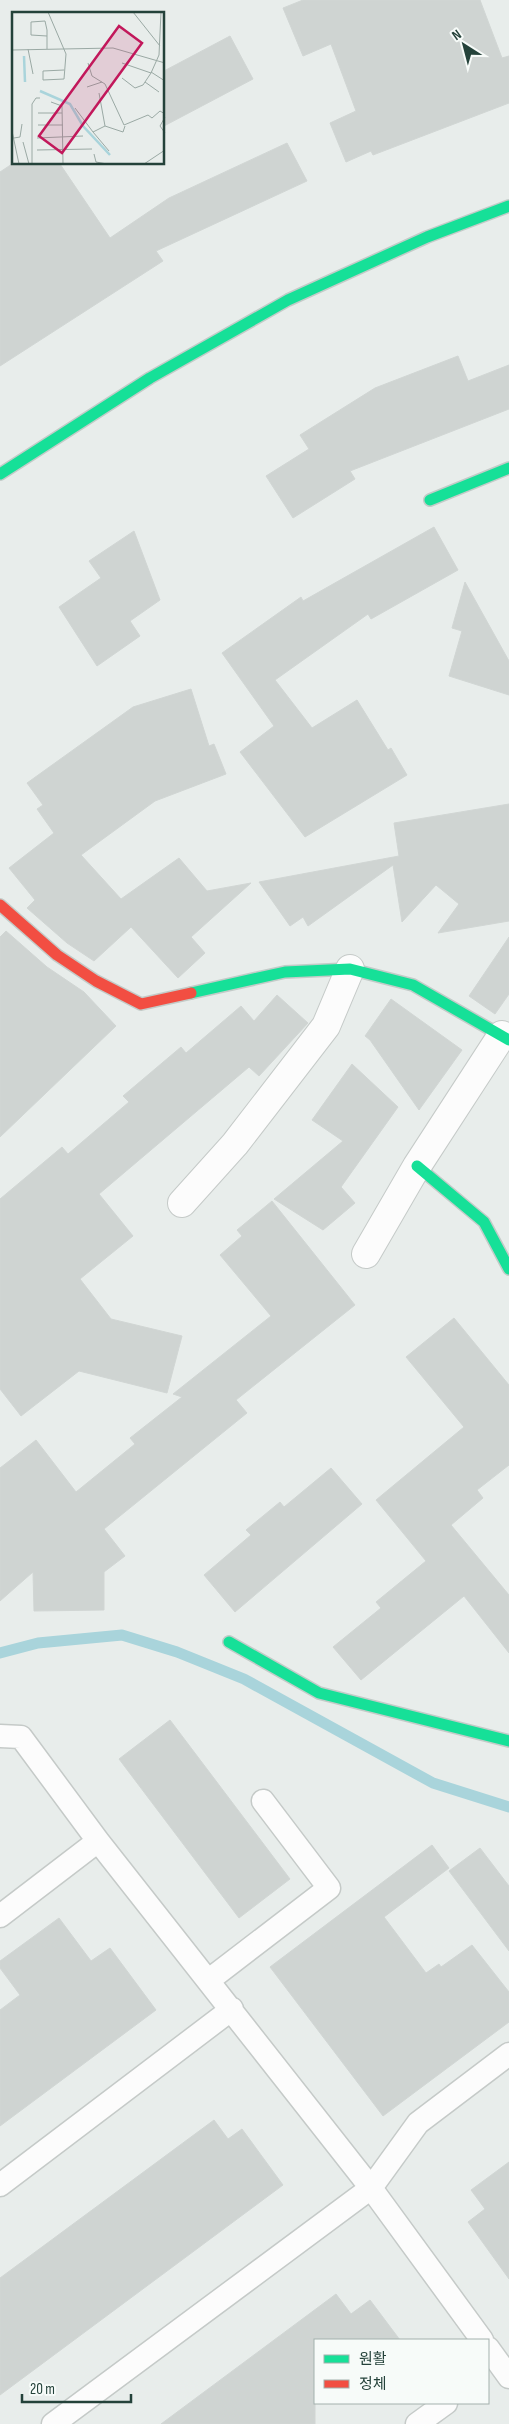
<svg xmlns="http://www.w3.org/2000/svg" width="509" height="2424" viewBox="0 0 509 2424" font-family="'Sofia Sans Condensed','Noto Sans KR',sans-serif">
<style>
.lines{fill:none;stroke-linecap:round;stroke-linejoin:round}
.stream{stroke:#a9d4db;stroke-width:11}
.building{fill:#cfd4d2;stroke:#d1d6d4}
.lane-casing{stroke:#c5cac8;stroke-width:25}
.street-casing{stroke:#c5cac8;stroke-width:30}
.fast-casing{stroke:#c3cbc8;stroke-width:14}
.jam-casing{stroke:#c3cbc8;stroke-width:14}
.lane{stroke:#fcfcfc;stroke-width:22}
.street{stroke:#fcfcfc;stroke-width:28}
.fast{stroke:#16e098;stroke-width:11}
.jam{stroke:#f24e42;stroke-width:11}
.inset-river{fill:none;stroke:#a9d4db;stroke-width:2.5}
.inset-road{fill:none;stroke:#9aa9a4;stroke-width:1}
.view{fill:#c2185b;fill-opacity:0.15;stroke:#c2185b;stroke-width:2.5}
.inset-edge{fill:none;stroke:#24423a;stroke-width:2.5}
</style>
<rect width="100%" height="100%" fill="#e8edeb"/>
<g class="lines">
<path class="stream" d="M 0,1653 L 38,1643 L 122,1635 L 177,1652 L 244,1679 L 433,1783 L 509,1807"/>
</g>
<path class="building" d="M 303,0 L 480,0 L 502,58 L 509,56 L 509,103 L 373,155 L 371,151 L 346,162 L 330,123 L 356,111 L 331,44 L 303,56 L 283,8 Z
M 230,36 L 253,79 L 164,126 L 164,71 Z
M 287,143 L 307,181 L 156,251 L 163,261 L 0,366 L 0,172 L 12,164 L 60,164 L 110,238 L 169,198 Z
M 458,356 L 468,381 L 509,365 L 509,409 L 350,471 L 355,479 L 293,518 L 266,476 L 309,449 L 300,435 L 375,388 Z
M 434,527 L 458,570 L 371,619 L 368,614 L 275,680 L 312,728 L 357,700 L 388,750 L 391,748 L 407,775 L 305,837 L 240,752 L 274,726 L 222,653 L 301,597 L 303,601 Z
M 134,531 L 160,600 L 130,621 L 140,636 L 97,666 L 59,607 L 101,578 L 89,561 Z
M 465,582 L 509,661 L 509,695 L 449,676 L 462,631 L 452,628 Z
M 191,689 L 209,746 L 214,744 L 226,774 L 155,801 L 81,855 L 121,899 L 179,858 L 207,891 L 251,883 L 191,937 L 205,953 L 178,978 L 131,927 L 94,961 L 67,943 L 27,908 L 35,900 L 9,868 L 54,833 L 37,809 L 43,805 L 27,783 L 133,707 Z
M 509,804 L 509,921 L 438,933 L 459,904 L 436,885 L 402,922 L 393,865 L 308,926 L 303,917 L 290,926 L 259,882 L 399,856 L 394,823 Z
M 6,931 L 47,967 L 84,992 L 116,1026 L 0,1137 L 0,937 Z
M 509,937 L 509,994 L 495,1014 L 469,996 Z
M 277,995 L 308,1023 L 259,1076 L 249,1067 L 99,1194 L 133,1236 L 80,1279 L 111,1319 L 182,1336 L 167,1393 L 79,1371 L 21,1416 L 0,1389 L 0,1199 L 62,1147 L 68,1154 L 129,1102 L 123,1096 L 181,1047 L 186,1053 L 241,1006 L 254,1021 Z
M 391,999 L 462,1050 L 419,1110 L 370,1040 L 365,1036 Z
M 352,1064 L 398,1107 L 341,1187 L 355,1203 L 323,1230 L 274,1199 L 343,1141 L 312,1120 Z
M 272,1201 L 355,1305 L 236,1400 L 247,1413 L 104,1529 L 125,1556 L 104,1572 L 104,1610 L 34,1611 L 33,1572 L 0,1601 L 0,1468 L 36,1440 L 76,1492 L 135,1444 L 130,1438 L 182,1397 L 173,1394 L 271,1316 L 220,1255 L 242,1236 L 237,1230 Z
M 454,1318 L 509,1385 L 509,1465 L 477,1490 L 483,1498 L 451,1525 L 509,1595 L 509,1653 L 464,1596 L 361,1680 L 333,1647 L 381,1608 L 376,1602 L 426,1561 L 376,1500 L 464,1427 L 406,1357 Z
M 331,1468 L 362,1504 L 235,1612 L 204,1575 L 251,1535 L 246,1530 L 280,1502 L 284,1507 Z
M 170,1720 L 290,1879 L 239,1918 L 119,1759 Z
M 432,1845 L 449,1868 L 384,1917 L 426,1973 L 439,1964 L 441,1967 L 472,1945 L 509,1992 L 509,2022 L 383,2116 L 270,1967 Z
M 480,1848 L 509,1886 L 509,1951 L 449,1871 Z
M 59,1918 L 91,1961 L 110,1948 L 156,2010 L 0,2126 L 0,2010 L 20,1995 L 0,1968 L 0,1961 Z
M 214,2120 L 228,2139 L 242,2129 L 283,2185 L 0,2395 L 0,2278 Z
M 509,2162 L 509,2279 L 468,2222 L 485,2209 L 471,2190 Z
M 336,2294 L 351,2314 L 370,2300 L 400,2340 L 315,2340 L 315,2424 L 161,2424 Z"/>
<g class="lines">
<g class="lane-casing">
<path id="lane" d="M 0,1736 L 21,1737 L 98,1841 L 371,2188 L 482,2340
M 0,1916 L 98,1841
M 209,1980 L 329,1888 L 263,1801
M 0,2185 L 232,2009
M 488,2348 L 509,2377
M 53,2424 L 371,2188 L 418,2123 L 509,2054
M 417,2424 L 446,2403"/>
</g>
<g class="street-casing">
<path id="street" d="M 182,1203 L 235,1144 L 326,1026 L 350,969
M 366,1254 L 417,1166 L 502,1035"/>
</g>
<g class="fast-casing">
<path id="fast" d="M 0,474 L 150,378 L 288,300 L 427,237 L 509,206
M 430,500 L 509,468
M 191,993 L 285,972 L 350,969 L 413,985 L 509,1040
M 417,1166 L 484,1222 L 509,1269
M 229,1642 L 319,1693 L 509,1741"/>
</g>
<g class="jam-casing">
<path id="jam" d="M 0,905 L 57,955 L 96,981 L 141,1004 L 191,993"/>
</g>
<use href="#lane" class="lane"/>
<use href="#street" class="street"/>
<use href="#fast" class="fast"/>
<use href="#jam" class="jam"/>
</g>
<g transform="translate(12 12)">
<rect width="152" height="152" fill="#e8edeb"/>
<path class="inset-river" d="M 12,44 L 13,70M 28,79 L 58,92 L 71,114 L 98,143"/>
<path class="inset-road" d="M 36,0 L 54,42 L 52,67 L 31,68 L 31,59 L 52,58M 121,0 L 148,34M 35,24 L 19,23 L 19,10 L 33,9 L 35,18 L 35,37M 16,37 L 21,62M 0,38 L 101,36 L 153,51M 76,51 L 80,64 L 93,72 L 112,113 L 136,103 L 140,106 L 148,99 L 153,102M 110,51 L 139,61M 139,60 L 153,69M 110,66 L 123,76 L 131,73 L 139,61 L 147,43 L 149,0M 133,70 L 147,80M 75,75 L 90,70M 87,81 L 93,114 L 111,120 L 113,114M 39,90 L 50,94 L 51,152M 63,96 L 81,120 L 93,114M 26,101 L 50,101M 153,105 L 148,114 L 153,121M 26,113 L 51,113M 0,119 L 7,152M 81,120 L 97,139M 2,126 L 8,125 L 10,112M 25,126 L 71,124M 11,130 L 17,152M 25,138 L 80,137M 82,142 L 84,150 L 95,152M 20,152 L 20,92 L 24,86 L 28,86M 132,152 L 153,138"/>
<path class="view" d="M 107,14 L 130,31 L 50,141 L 27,124 Z"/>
<rect width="152" height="152" class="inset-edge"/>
</g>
<rect x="314" y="2339" width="175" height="65" fill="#f7fbf9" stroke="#a3b1ad"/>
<rect x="324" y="2355" width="25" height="8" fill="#16e098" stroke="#a3b1ad"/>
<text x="359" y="2364" font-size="15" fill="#24423a">원활</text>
<rect x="324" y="2380" width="25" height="8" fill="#f24e42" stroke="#a3b1ad"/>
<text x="359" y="2389" font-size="15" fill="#24423a">정체</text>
<g transform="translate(464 45) rotate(324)" stroke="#f7fbf9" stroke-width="4" paint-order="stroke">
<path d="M0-4L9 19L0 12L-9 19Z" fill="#24423a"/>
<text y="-8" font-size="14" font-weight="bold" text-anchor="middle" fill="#24423a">N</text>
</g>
<path d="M22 2394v8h109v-8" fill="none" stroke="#24423a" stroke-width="2.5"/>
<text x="30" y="2394" font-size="15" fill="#24423a" stroke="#f7fbf9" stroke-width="4" paint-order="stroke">20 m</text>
</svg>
